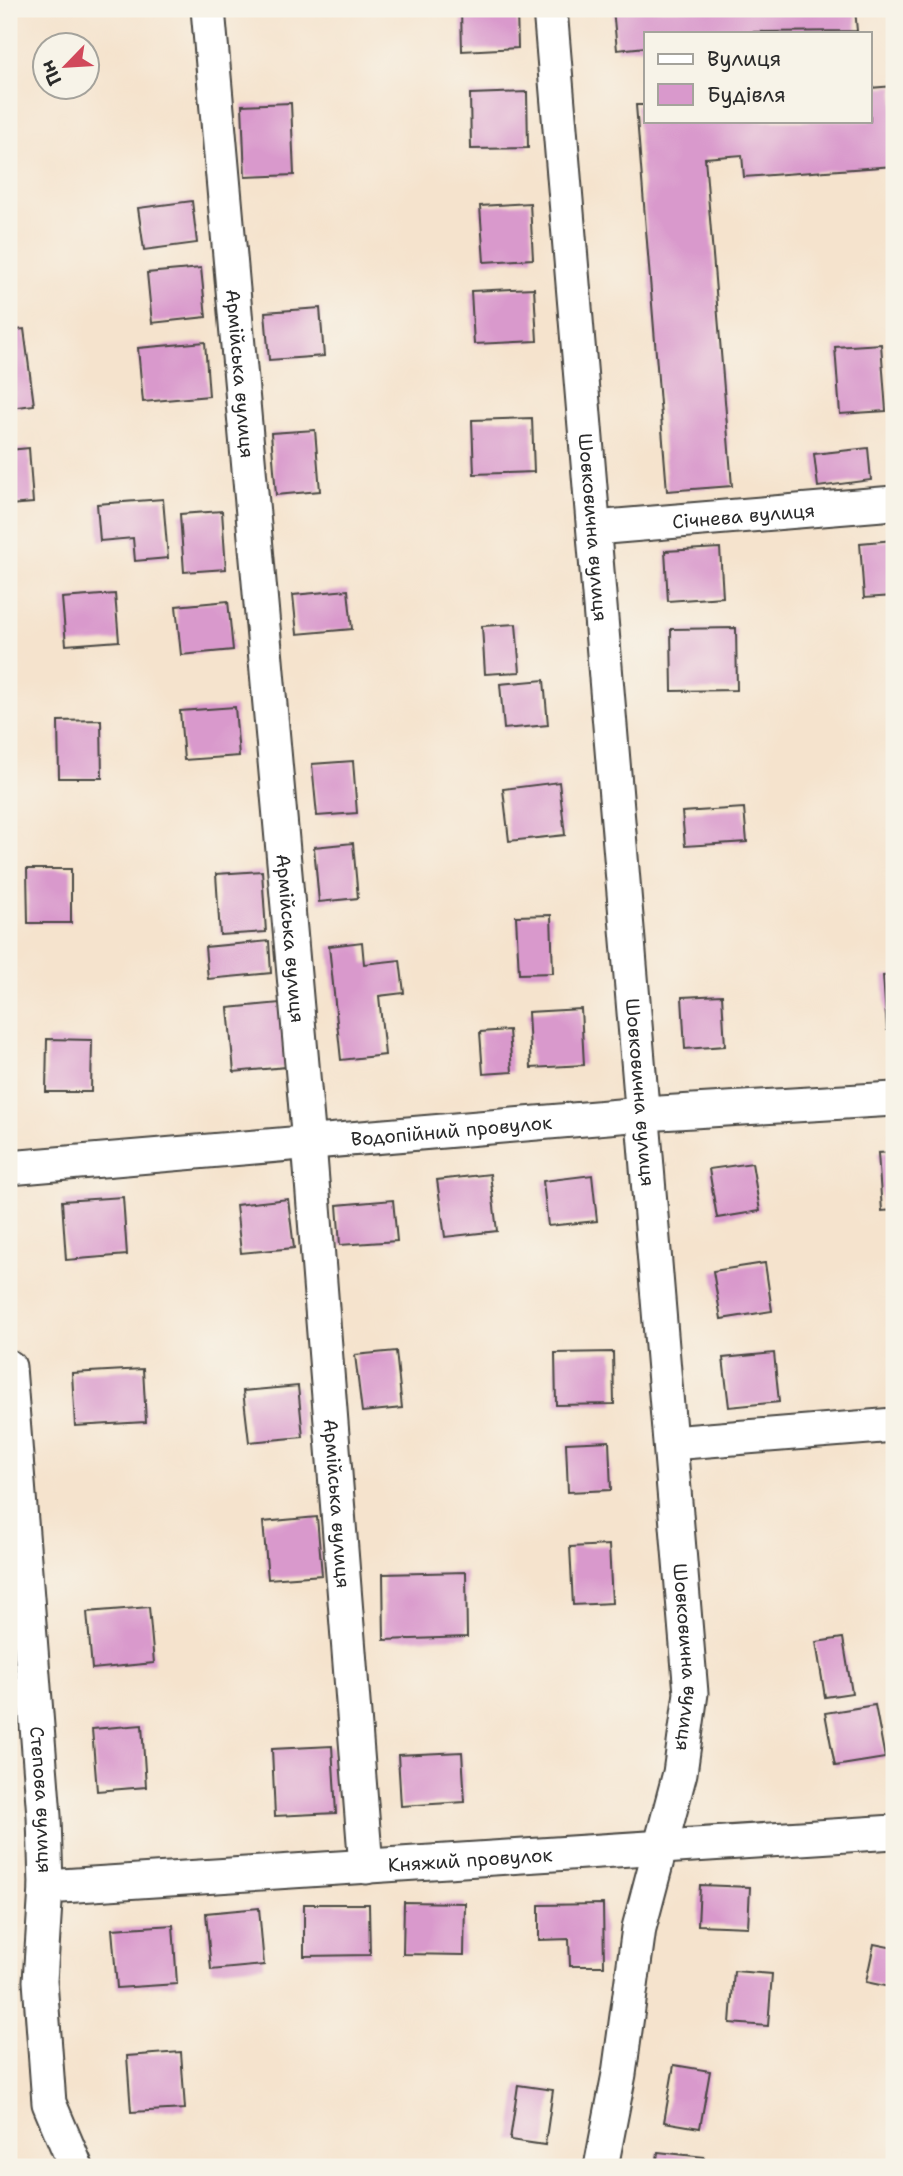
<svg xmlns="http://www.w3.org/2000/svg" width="903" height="2176" viewBox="0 0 903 2176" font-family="'Shantell Sans',sans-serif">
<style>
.building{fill:#d999cc}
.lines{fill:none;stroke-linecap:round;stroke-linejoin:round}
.street-casing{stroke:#494743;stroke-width:37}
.street{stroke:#fff;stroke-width:33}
.labels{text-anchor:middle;stroke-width:6;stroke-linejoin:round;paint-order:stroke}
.street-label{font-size:19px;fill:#2b2b2b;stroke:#f7f3e8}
</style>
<rect width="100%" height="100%" fill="#f7f3e8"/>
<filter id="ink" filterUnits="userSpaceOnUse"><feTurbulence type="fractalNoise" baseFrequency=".0143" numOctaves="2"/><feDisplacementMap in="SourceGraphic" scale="14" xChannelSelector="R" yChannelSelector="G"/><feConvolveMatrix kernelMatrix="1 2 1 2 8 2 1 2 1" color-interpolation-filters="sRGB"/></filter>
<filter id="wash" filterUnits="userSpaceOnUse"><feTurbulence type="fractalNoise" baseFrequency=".00686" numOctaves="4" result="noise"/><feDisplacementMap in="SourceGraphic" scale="28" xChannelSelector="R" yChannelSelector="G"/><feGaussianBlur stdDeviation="1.57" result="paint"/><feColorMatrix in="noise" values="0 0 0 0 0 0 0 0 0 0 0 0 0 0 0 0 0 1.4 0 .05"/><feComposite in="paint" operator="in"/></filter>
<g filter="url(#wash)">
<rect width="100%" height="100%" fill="#f5e3cd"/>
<g id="blocks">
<path class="building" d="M 461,9 L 517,9 L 518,48 L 462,51 Z
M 613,9 L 855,9 L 857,31 L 646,33 L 646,47 L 617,50 Z
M 894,86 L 894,166 L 744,177 L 742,155 L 705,158 L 732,486 L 667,491 L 636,105 L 646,105 L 646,121 L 870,121 L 870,88 Z
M 527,92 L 528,148 L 471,149 L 470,94 Z
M 291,103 L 294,175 L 245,177 L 242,105 Z
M 192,201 L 197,243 L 144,250 L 138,208 Z
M 530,203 L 533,259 L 484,262 L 480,206 Z
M 201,268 L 206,317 L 152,323 L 147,273 Z
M 534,288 L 537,341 L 474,344 L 471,291 Z
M 320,308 L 324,356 L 269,360 L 265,312 Z
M 24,329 L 34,405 L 9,408 L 9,331 Z
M 205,342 L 209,396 L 143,402 L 138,348 Z
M 881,344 L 886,411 L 840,414 L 835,347 Z
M 532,418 L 534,472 L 474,474 L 472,420 Z
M 315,430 L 320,491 L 276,495 L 271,433 Z
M 29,448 L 33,503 L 9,505 L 9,450 Z
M 868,448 L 871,480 L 818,487 L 814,454 Z
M 163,499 L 168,558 L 135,561 L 133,538 L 100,541 L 97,504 Z
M 222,511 L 226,569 L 184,572 L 180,514 Z
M 894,540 L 894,596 L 864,598 L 860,543 Z
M 720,548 L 723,597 L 668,601 L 665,551 Z
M 348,590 L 352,629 L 297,634 L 293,595 Z
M 115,594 L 119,641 L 66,645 L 62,598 Z
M 228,601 L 233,650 L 181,655 L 176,606 Z
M 516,624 L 520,672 L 485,674 L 482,626 Z
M 736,628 L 737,690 L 672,691 L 671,629 Z
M 544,680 L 548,725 L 504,729 L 500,684 Z
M 235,707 L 239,756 L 184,760 L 180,711 Z
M 101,720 L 102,778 L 59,778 L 58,721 Z
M 353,761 L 357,813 L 317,816 L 312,764 Z
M 559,782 L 565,835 L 509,841 L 503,789 Z
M 744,808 L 747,842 L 685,846 L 682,812 Z
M 353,843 L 358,898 L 319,902 L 314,847 Z
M 27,869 L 71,869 L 71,923 L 28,923 Z
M 262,871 L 266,932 L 220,935 L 216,874 Z
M 551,915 L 553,973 L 519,974 L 516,916 Z
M 269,941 L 271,973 L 208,979 L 205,947 Z
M 362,942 L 364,964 L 400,960 L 404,993 L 379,996 L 385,1055 L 341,1060 L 329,946 Z
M 894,975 L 894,1030 L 887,1030 L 883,976 Z
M 722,995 L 725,1046 L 685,1049 L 682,997 Z
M 280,1003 L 286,1067 L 234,1072 L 228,1008 Z
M 581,1009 L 584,1065 L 531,1068 L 528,1012 Z
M 509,1030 L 512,1072 L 483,1074 L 480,1032 Z
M 47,1039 L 92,1040 L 91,1092 L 46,1092 Z
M 894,1152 L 894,1210 L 882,1211 L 878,1153 Z
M 752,1163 L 760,1211 L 717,1218 L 709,1169 Z
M 490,1174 L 497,1231 L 445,1237 L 437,1180 Z
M 592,1175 L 597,1221 L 548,1226 L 543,1181 Z
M 123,1197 L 127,1255 L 66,1260 L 62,1201 Z
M 288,1199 L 294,1248 L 241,1253 L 236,1205 Z
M 393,1200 L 397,1241 L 340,1245 L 337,1205 Z
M 765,1263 L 772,1311 L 721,1319 L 713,1271 Z
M 396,1351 L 402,1408 L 362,1412 L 355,1355 Z
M 613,1352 L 614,1404 L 556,1405 L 555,1353 Z
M 774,1353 L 779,1402 L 729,1407 L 723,1358 Z
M 143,1369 L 146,1422 L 75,1426 L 72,1373 Z
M 298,1386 L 303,1437 L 249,1442 L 243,1391 Z
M 609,1441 L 611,1490 L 568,1492 L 566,1443 Z
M 317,1517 L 322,1575 L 268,1579 L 263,1522 Z
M 609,1545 L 612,1603 L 573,1605 L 570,1547 Z
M 466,1572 L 467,1637 L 384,1640 L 383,1574 Z
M 149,1607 L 154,1663 L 92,1669 L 87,1612 Z
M 843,1638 L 852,1693 L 825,1697 L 816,1642 Z
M 875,1705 L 885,1758 L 835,1766 L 825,1713 Z
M 142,1725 L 146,1787 L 97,1791 L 92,1729 Z
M 332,1746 L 336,1813 L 275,1816 L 272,1749 Z
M 462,1752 L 465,1802 L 401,1806 L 398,1755 Z
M 700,1885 L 750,1887 L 748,1927 L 698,1925 Z
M 404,1902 L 465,1903 L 464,1955 L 403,1954 Z
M 304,1904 L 369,1904 L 370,1955 L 304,1956 Z
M 603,1904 L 604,1966 L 570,1966 L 569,1939 L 539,1940 L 539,1905 Z
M 259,1908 L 264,1965 L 211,1970 L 206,1913 Z
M 173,1925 L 177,1984 L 117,1988 L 112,1929 Z
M 874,1944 L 894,1948 L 894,1988 L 866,1982 Z
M 734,1971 L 772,1974 L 768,2026 L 730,2023 Z
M 181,2052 L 185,2109 L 131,2112 L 127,2056 Z
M 674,2065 L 710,2071 L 700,2128 L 664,2122 Z
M 518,2085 L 553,2090 L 545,2145 L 510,2140 Z
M 658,2152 L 704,2157 L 703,2167 L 656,2167 Z"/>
</g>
</g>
<g filter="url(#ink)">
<use href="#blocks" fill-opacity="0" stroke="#494743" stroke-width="2"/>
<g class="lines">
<g class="street-casing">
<g id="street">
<path id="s1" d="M 208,9 L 309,1143 L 366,1867"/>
<path id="s2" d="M 550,9 L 691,1693 L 680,1773 L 639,1928 L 619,2074 L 601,2167"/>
<path id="s3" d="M 594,528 L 894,503"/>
<path id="s4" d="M 9,1168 L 643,1114 L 894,1099"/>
<path id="s5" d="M 9,1367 L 44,1816 L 46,1887 L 40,1981 L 49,2103 L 76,2167"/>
<path d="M 671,1443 L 894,1425"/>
<path id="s6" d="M 46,1887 L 894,1832"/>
</g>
</g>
<use href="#street" class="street"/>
</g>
</g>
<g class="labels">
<g class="street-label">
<text dy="7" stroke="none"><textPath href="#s1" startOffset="366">Армійська вулиця</textPath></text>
<text dy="7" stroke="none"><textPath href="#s3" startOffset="150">Січнева вулиця</textPath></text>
<text dy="7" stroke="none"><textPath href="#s2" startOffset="520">Шовковична вулиця</textPath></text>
<text dy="7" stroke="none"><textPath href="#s1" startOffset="933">Армійська вулиця</textPath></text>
<text dy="7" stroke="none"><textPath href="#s2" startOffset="1087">Шовковична вулиця</textPath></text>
<text dy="7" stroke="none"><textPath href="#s4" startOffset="444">Водопійний провулок</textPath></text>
<text dy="7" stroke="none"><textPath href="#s1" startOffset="1500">Армійська вулиця</textPath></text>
<text dy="7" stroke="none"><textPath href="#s2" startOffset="1654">Шовковична вулиця</textPath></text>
<text dy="7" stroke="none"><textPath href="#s5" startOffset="434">Степова вулиця</textPath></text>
<text dy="7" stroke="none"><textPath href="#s6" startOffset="425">Княжий провулок</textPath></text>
</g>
</g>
<rect width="903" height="2176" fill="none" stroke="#f7f3e8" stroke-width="35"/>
<rect x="644" y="32" width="228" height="91" fill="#f7f3e8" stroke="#a5a39c" stroke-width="2"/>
<rect x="658" y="54" width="35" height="10" fill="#ffffff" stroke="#a5a39c" stroke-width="2"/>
<text x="707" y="66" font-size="21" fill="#2b2b2b">Вулиця</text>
<rect x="658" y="84" width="35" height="21" fill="#d999cc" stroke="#a5a39c" stroke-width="2"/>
<text x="707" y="102" font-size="21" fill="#2b2b2b">Будівля</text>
<g transform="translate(66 66) rotate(245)"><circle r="33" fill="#f7f3e8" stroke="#a5a39c" stroke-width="2"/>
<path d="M0-5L12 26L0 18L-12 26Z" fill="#d1495b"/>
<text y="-10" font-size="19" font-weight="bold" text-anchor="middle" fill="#2b2b2b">Пн</text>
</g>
</svg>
